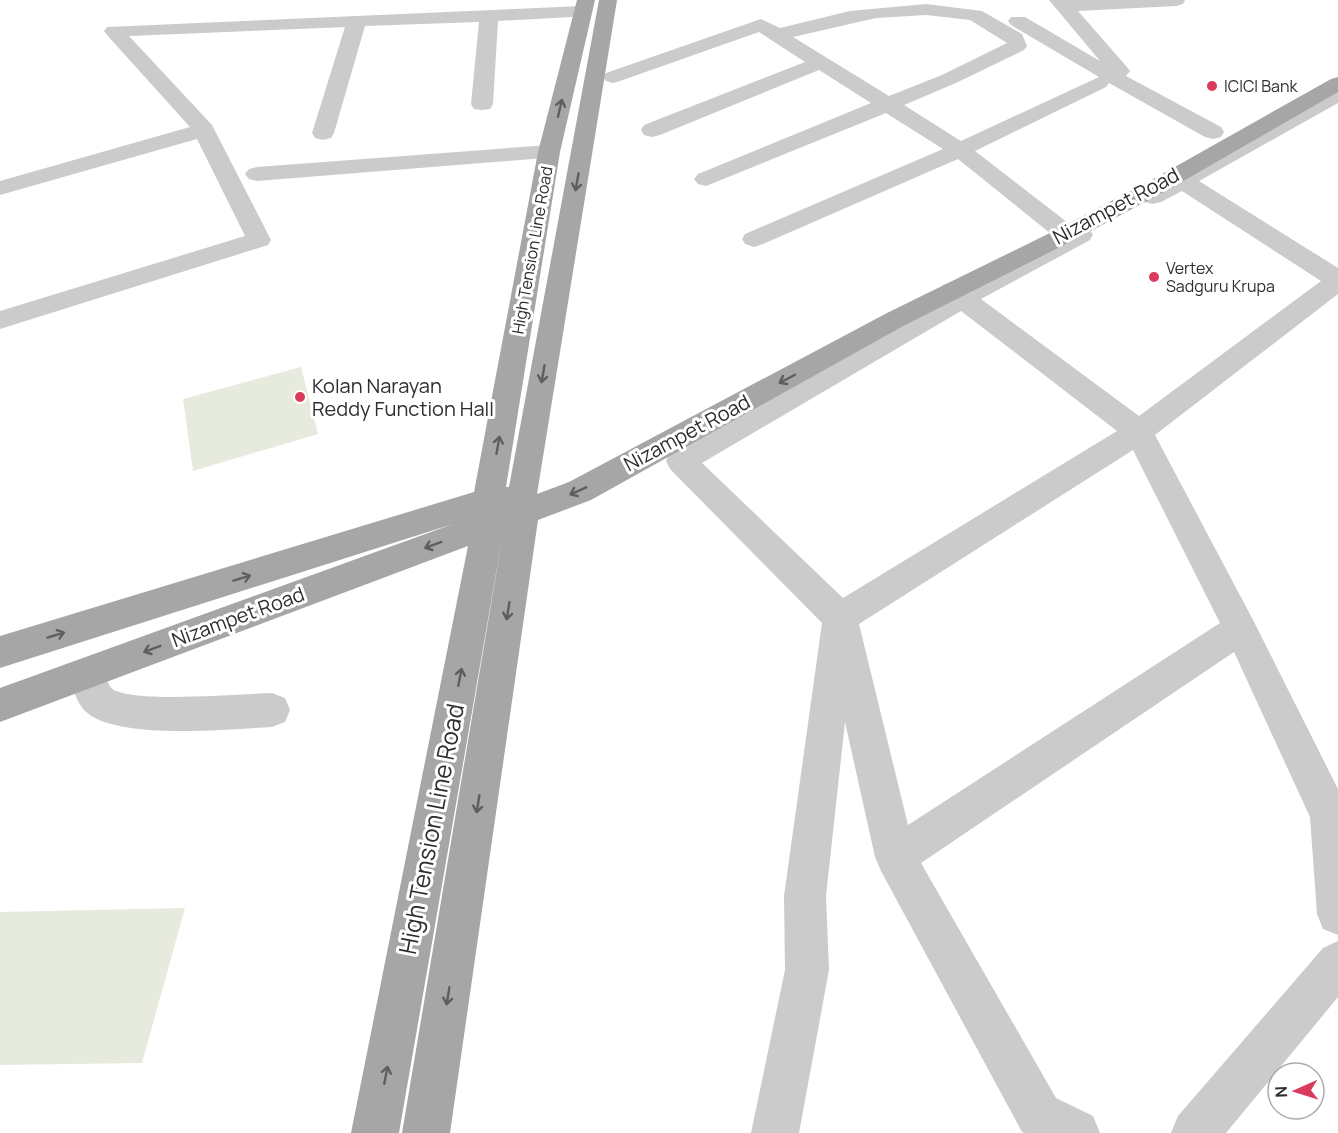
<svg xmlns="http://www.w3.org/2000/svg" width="1338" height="1133" viewBox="0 0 1338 1133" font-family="Manrope,sans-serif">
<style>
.green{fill:#e6ebdd}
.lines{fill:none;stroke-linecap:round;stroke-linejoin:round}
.minor{fill:#cbcbcb;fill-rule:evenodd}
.major{fill:#a6a6a6;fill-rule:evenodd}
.oneway{stroke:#5e5e5e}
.poi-dot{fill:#da3b5d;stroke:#fff;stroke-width:2}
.labels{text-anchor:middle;stroke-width:6;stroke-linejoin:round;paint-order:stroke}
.far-poi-label{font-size:16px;fill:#2e2e2e;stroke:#fff;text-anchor:start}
.far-street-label{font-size:16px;fill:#2e2e2e;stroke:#fff}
.street-label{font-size:20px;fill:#2e2e2e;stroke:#fff}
.poi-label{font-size:20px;fill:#2e2e2e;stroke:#fff;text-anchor:start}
.near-street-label{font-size:24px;fill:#2e2e2e;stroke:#fff}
</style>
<rect width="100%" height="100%" fill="#fff"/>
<path class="green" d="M 301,367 L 318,434 L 193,471 L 183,399 Z
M 185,908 L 142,1063 L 0,1065 L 0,912 Z"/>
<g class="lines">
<path class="minor" d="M 1049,0 L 1185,0 L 1183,4 L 1176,6 L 1078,11 L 1127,67 L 1130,71 L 1126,76 L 1221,127 L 1224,132 L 1221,137 L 1213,139 L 1205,137 L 1109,83 L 1106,87 L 975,151 L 1076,229 L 1090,230 L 1093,235 L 1090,240 L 981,299 L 1139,416 L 1321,281 L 1182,191 L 1161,202 L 1153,204 L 1145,202 L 1141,197 L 1145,192 L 1166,180 L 1163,176 L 1167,171 L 1175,169 L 1183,171 L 1331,90 L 1338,88 L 1338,103 L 1199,181 L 1338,268 L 1338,294 L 1155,435 L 1252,618 L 1338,789 L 1338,935 L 1323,929 L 1317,914 L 1310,817 L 1234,652 L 921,863 L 1056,1098 L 1093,1116 L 1100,1133 L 1025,1133 L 1022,1132 L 881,871 L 875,857 L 845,722 L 826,896 L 829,970 L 799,1133 L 751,1133 L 785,970 L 784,896 L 822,623 L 670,469 L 666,461 L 670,453 L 944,298 L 939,291 L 943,285 L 952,282 L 964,287 L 1056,238 L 958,159 L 763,244 L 754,247 L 745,244 L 742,239 L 745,234 L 943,149 L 886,113 L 706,186 L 698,184 L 694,179 L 698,174 L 871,103 L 819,70 L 660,135 L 652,137 L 644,135 L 641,130 L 644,125 L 805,62 L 759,32 L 620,81 L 613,83 L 606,81 L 603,77 L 606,73 L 761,19 L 780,28 L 850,11 L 926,4 L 982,11 L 1022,34 L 1027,46 L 1024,50 L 956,83 L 904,105 L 961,141 L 1099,77 L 1011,25 L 1008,21 L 1011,17 L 1025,17 L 1100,61 ZM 926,15 L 970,20 L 1007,43 L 942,75 L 889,96 L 793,37 L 876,18 ZM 961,311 L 1117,431 L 843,598 L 702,463 ZM 1133,450 L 1220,623 L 908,825 L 859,624 Z
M 583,6 L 590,8 L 592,12 L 590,16 L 498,21 L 493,104 L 490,109 L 482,110 L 474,109 L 471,104 L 479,22 L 365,26 L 334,133 L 331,138 L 323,140 L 315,138 L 312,133 L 345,27 L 129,36 L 212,125 L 271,240 L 268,245 L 0,329 L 0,311 L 245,236 L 197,139 L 0,195 L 0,181 L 190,127 L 107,35 L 104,31 L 107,27 Z
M 549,145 L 557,147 L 560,152 L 557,157 L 257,181 L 249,179 L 245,174 L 249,169 L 257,167 Z
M 88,657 L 101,662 C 105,670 106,685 114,690 C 138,703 241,694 272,693 L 285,698 L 290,710 L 285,722 L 272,727 C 230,729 116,741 85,711 C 76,702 72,686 70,673 L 75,662 Z
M 1338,941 L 1338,997 L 1226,1133 L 1171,1133 L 1178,1116 L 1323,948 Z"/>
<path class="major" d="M 577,0 L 595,0 L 560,152 L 506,487 L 509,487 L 599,0 L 617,0 L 537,494 L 569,482 L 887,313 L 1058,229 L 1157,177 L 1331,79 L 1338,77 L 1338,92 L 1173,187 L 1076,239 L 905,325 L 591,500 L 538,520 L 450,1133 L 402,1133 L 503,533 L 399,1133 L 351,1133 L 468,546 L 0,722 L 0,688 L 453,524 L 0,668 L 0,636 L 474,492 L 538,152 Z"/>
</g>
<defs><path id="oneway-shaft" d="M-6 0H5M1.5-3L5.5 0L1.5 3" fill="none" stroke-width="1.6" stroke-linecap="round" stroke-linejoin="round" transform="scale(1.5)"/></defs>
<g class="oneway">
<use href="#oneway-shaft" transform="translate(560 108) rotate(-77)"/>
<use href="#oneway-shaft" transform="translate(577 182) rotate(100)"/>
<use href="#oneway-shaft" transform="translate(543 374) rotate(100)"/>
<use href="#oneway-shaft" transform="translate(787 379) rotate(152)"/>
<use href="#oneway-shaft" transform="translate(498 445) rotate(-80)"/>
<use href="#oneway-shaft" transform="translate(578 491) rotate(156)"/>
<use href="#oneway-shaft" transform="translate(433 545) rotate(160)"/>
<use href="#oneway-shaft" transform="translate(242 578) rotate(-17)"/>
<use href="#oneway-shaft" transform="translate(508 611) rotate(99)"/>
<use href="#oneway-shaft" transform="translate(56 635) rotate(-17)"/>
<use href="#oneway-shaft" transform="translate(152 649) rotate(160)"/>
<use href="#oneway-shaft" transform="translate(460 677) rotate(-79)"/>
<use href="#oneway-shaft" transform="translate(478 804) rotate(99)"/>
<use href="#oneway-shaft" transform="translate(448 996) rotate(99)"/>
<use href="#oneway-shaft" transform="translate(386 1075) rotate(-79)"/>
</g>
<g class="poi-dot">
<circle cx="1212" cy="86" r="6"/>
<circle cx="1154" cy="277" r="6"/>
<circle cx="300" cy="397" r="6"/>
</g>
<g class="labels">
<g class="far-poi-label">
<text x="1224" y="92">ICICI Bank</text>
<text x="1166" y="274">Vertex<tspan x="1166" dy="18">Sadguru Krupa</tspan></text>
</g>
<g class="far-street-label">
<text transform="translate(532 250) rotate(-80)" y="6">High Tension Line Road</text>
</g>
<g class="street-label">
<text transform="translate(1116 206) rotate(-28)" y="7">Nizampet Road</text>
<text transform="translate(687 433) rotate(-28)" y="7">Nizampet Road</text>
<text transform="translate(238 617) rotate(-20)" y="7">Nizampet Road</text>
</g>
<g class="poi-label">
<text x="312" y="393">Kolan Narayan<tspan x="312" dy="23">Reddy Function Hall</tspan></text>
</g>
<g class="near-street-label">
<text transform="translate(432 829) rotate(-79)" y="8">High Tension Line Road</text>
</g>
</g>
<g transform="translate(1296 1091) rotate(267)"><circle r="28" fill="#ffffff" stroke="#ababab" stroke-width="1.5"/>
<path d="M0-4.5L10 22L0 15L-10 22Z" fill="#da3b5d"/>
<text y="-9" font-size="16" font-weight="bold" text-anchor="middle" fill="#2e2e2e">N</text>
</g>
</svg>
